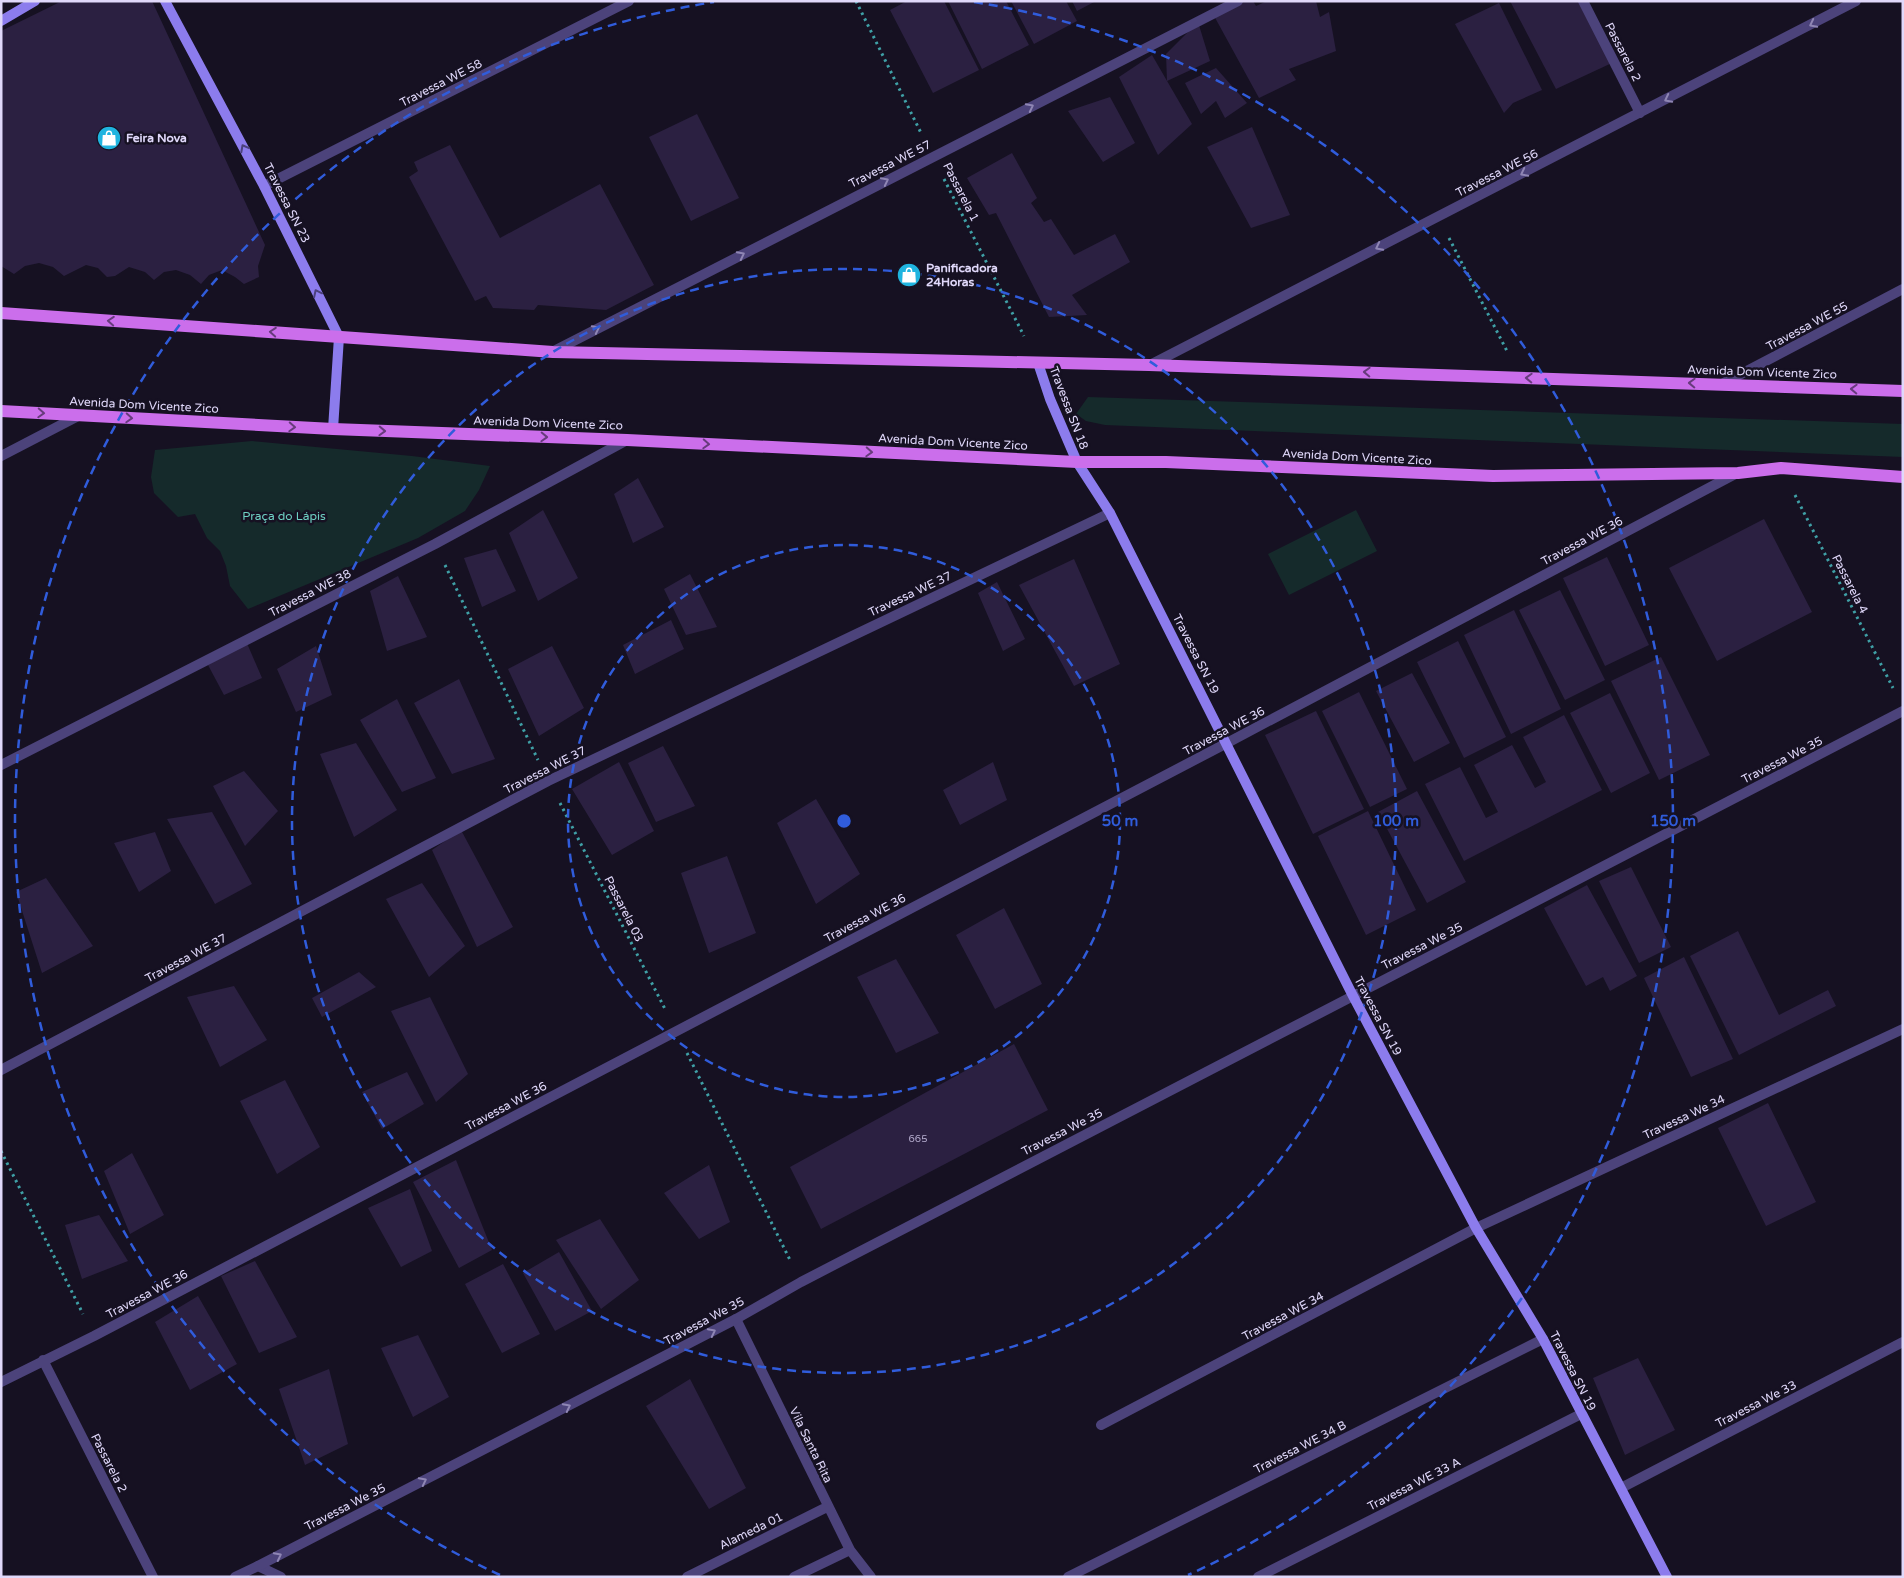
<svg xmlns="http://www.w3.org/2000/svg" width="1904" height="1578" viewBox="0 0 1904 1578" font-family="'Varela Round',sans-serif">
<style>
.green{fill:#152a2b}
.building{fill:#2b2041}
.lines{fill:none;stroke-linecap:round;stroke-linejoin:round}
.path{stroke:#3fa0a6;stroke-width:3;stroke-dasharray:2.5 4;stroke-linecap:butt}
.lane{stroke:#4c437b;stroke-width:10}
.street{stroke:#4c437b;stroke-width:10}
.secondary{stroke:#8c7ced;stroke-width:10}
.primary{stroke:#cb6eeb;stroke-width:12}
.oneway{stroke:#8f86b4}
.oneway2{stroke:#4b417d}
.oneway3{stroke:#673b7c}
.ring{fill:none;stroke:#305cdb;stroke-width:2.5;stroke-dasharray:9 6}
.labels{text-anchor:middle;stroke-width:5;stroke-linejoin:round;paint-order:stroke}
.number-label{font-size:10px;fill:#b3aacc}
.street-label{font-size:12px;fill:#e0d8fa;stroke:#161122}
.poi-label{font-size:12px;font-weight:bold;fill:#e0d8fa;stroke:#161122;text-anchor:start}
.park-label{font-size:12px;fill:#6ed0c3;stroke:#161122}
.centre{fill:#305cdb;stroke:#161122;stroke-width:2.5}
.ring-label{font-size:15px;text-anchor:middle;font-weight:bold;fill:#305cdb;stroke:#161122;stroke-width:5;stroke-linejoin:round;paint-order:stroke}
</style>
<rect width="100%" height="100%" fill="#161122"/>
<path class="green" d="M 1088,397 L 1903,424 L 1903,457 L 1105,425 L 1086,421 L 1076,414 Z
M 252,441 L 412,456 L 490,466 L 479,490 L 465,511 L 418,538 L 248,609 L 230,586 L 226,566 L 220,551 L 207,538 L 195,514 L 178,517 L 154,493 L 151,477 L 155,450 Z
M 1356,510 L 1377,551 L 1289,595 L 1268,554 Z"/>
<path class="building" d="M 62,1 L 152,1 L 265,245 L 258,266 L 259,277 L 244,284 L 235,277 L 222,270 L 209,275 L 201,284 L 190,275 L 176,270 L 164,272 L 154,280 L 145,272 L 129,267 L 115,276 L 107,277 L 98,268 L 86,265 L 64,276 L 53,267 L 39,263 L 25,266 L 14,274 L 1,266 L 1,31 Z
M 907,1 L 944,1 L 979,70 L 933,93 L 890,10 Z
M 948,1 L 1006,1 L 1029,45 L 982,69 Z
M 1011,1 L 1066,1 L 1077,21 L 1034,44 Z
M 1072,1 L 1096,1 L 1077,11 Z
M 1238,1 L 1253,1 L 1256,6 L 1267,1 L 1316,1 L 1320,17 L 1329,12 L 1336,51 L 1289,69 L 1296,80 L 1259,98 L 1213,14 Z
M 1510,1 L 1578,1 L 1614,62 L 1556,89 Z
M 1499,3 L 1542,90 L 1513,103 L 1504,113 L 1455,24 Z
M 1198,22 L 1210,61 L 1167,81 L 1166,54 Z
M 1152,55 L 1192,124 L 1158,155 L 1119,77 Z
M 1216,68 L 1247,103 L 1225,118 L 1216,101 L 1201,114 L 1185,83 Z
M 1110,97 L 1135,143 L 1103,162 L 1068,111 Z
M 697,114 L 739,198 L 691,221 L 649,137 Z
M 1252,127 L 1290,215 L 1251,228 L 1207,147 Z
M 450,145 L 500,238 L 600,184 L 654,285 L 606,310 L 538,305 L 534,310 L 493,308 L 486,296 L 475,301 L 409,177 L 418,171 L 414,162 Z
M 1012,153 L 1037,198 L 1031,203 L 1044,222 L 1051,219 L 1074,255 L 1115,234 L 1130,262 L 1072,295 L 1087,315 L 1049,317 L 996,213 L 989,215 L 967,178 Z
M 638,478 L 664,527 L 633,543 L 614,494 Z
M 543,510 L 578,578 L 538,601 L 509,533 Z
M 1764,519 L 1812,612 L 1717,661 L 1669,568 Z
M 496,549 L 516,591 L 482,607 L 464,558 Z
M 1607,557 L 1649,645 L 1605,666 L 1563,578 Z
M 1074,559 L 1120,664 L 1074,686 L 1019,585 Z
M 690,574 L 717,627 L 686,635 L 664,589 Z
M 398,576 L 427,637 L 387,651 L 370,591 Z
M 997,582 L 1025,639 L 1003,651 L 978,593 Z
M 1560,590 L 1605,680 L 1565,700 L 1519,610 Z
M 1514,610 L 1561,709 L 1511,734 L 1464,635 Z
M 671,620 L 684,649 L 635,674 L 623,645 Z
M 246,641 L 262,678 L 224,695 L 208,665 Z
M 1458,641 L 1506,737 L 1464,758 L 1417,662 Z
M 316,646 L 332,695 L 296,712 L 277,669 Z
M 552,646 L 584,708 L 539,736 L 508,669 Z
M 1661,657 L 1710,755 L 1659,780 L 1611,681 Z
M 1412,673 L 1450,743 L 1414,762 L 1376,691 Z
M 459,679 L 495,759 L 452,774 L 414,703 Z
M 1359,692 L 1407,789 L 1370,807 L 1322,711 Z
M 1610,693 L 1650,773 L 1611,793 L 1570,713 Z
M 397,699 L 436,778 L 402,792 L 360,720 Z
M 1316,711 L 1364,809 L 1313,834 L 1265,735 Z
M 1564,715 L 1602,790 L 1464,861 L 1425,784 L 1460,767 L 1486,818 L 1498,812 L 1474,765 L 1512,745 L 1535,788 L 1546,782 L 1523,737 Z
M 356,743 L 397,810 L 354,837 L 320,754 Z
M 663,746 L 695,806 L 656,822 L 628,763 Z
M 619,762 L 654,831 L 612,855 L 572,789 Z
M 993,762 L 1007,800 L 960,825 L 943,790 Z
M 244,771 L 278,811 L 245,846 L 213,786 Z
M 1417,791 L 1466,882 L 1427,903 L 1378,812 Z
M 816,799 L 860,874 L 816,904 L 777,823 Z
M 1368,811 L 1416,910 L 1366,935 L 1318,836 Z
M 212,812 L 252,884 L 215,904 L 167,819 Z
M 461,830 L 513,927 L 477,947 L 432,850 Z
M 155,832 L 171,871 L 139,892 L 114,843 Z
M 727,856 L 756,933 L 709,953 L 681,873 Z
M 1631,867 L 1671,947 L 1639,963 L 1599,881 Z
M 46,878 L 93,946 L 42,973 L 16,892 Z
M 422,883 L 465,946 L 429,977 L 386,899 Z
M 1587,885 L 1637,976 L 1610,991 L 1603,977 L 1586,986 L 1544,908 Z
M 1004,908 L 1042,984 L 995,1009 L 956,935 Z
M 1738,931 L 1779,1015 L 1828,990 L 1836,1006 L 1739,1055 L 1690,956 Z
M 1684,957 L 1733,1059 L 1691,1077 L 1644,978 Z
M 896,959 L 939,1033 L 896,1053 L 857,977 Z
M 359,972 L 376,987 L 322,1017 L 312,998 Z
M 234,986 L 267,1040 L 220,1067 L 187,997 Z
M 430,997 L 468,1074 L 436,1102 L 391,1011 Z
M 1014,1044 L 1048,1110 L 821,1229 L 790,1167 Z
M 407,1072 L 424,1104 L 382,1129 L 362,1092 Z
M 285,1080 L 320,1147 L 277,1174 L 240,1101 Z
M 1768,1103 L 1816,1202 L 1766,1226 L 1718,1128 Z
M 132,1153 L 164,1215 L 130,1234 L 104,1171 Z
M 456,1160 L 492,1250 L 459,1268 L 413,1182 Z
M 709,1165 L 730,1222 L 699,1239 L 664,1193 Z
M 410,1189 L 432,1251 L 401,1267 L 368,1208 Z
M 99,1215 L 128,1261 L 82,1279 L 65,1225 Z
M 600,1219 L 639,1280 L 601,1309 L 556,1240 Z
M 559,1252 L 592,1311 L 555,1331 L 523,1273 Z
M 255,1261 L 297,1337 L 259,1353 L 221,1276 Z
M 503,1264 L 540,1334 L 502,1353 L 465,1284 Z
M 198,1296 L 237,1364 L 190,1390 L 155,1322 Z
M 418,1335 L 449,1397 L 413,1417 L 381,1348 Z
M 1638,1358 L 1675,1430 L 1625,1455 L 1593,1378 Z
M 329,1369 L 348,1444 L 305,1465 L 279,1389 Z
M 690,1379 L 746,1488 L 709,1509 L 646,1406 Z"/>
<g class="lines">
<path class="path" d="M 856,1 L 922,135
M 944,179 L 1024,336
M 1449,238 L 1508,353
M 1795,495 L 1893,688
M 445,565 L 538,760
M 560,803 L 665,1009
M 687,1053 L 790,1260
M 1,1151 L 83,1314"/>
<path class="lane" d="M 736,1319 L 850,1550 L 871,1577
M 258,1566 L 281,1577
M 687,1577 L 827,1507
M 794,1577 L 850,1550"/>
<path class="street" d="M 1583,1 L 1640,113
M 264,186 L 629,1
M 554,351 L 1238,1
M 1150,365 L 1856,1
M 1722,384 L 1903,289
M 1,456 L 80,415
M 1,765 L 435,544 L 627,440
M 1,1070 L 548,781 L 1110,513
M 43,1360 L 153,1577
M 1,1382 L 94,1336 L 1227,743 L 1737,473
M 1101,1425 L 1476,1228 L 1903,1029
M 1621,1488 L 1903,1342
M 235,1577 L 258,1566 L 736,1319 L 801,1282 L 1903,711
M 1068,1577 L 1543,1339
M 1258,1577 L 1581,1414"/>
<path class="secondary" d="M 165,1 L 264,186 L 339,337 L 333,429
M 1,21 L 35,1
M 1038,363 L 1050,399 L 1077,462 L 1110,513 L 1353,996 L 1476,1228 L 1543,1339 L 1667,1577"/>
<path class="primary" d="M 1,313 L 553,352 L 1149,365 L 1903,391
M 1,411 L 333,429 L 627,440 L 1077,462 L 1166,462 L 1493,476 L 1738,473 L 1781,468 L 1903,477"/>
</g>
<defs><path id="oneway-chevron" d="M-2-3.5L2.5 0L-2 3.5" fill="none" stroke-width="1.6" stroke-linecap="round" stroke-linejoin="round" transform="scale(1.25)"/></defs>
<g class="oneway">
<use href="#oneway-chevron" transform="translate(1813 24) rotate(153)"/>
<use href="#oneway-chevron" transform="translate(1668 99) rotate(153)"/>
<use href="#oneway-chevron" transform="translate(1030 107) rotate(-27)"/>
<use href="#oneway-chevron" transform="translate(1524 173) rotate(153)"/>
<use href="#oneway-chevron" transform="translate(885 181) rotate(-27)"/>
<use href="#oneway-chevron" transform="translate(1379 247) rotate(153)"/>
<use href="#oneway-chevron" transform="translate(741 255) rotate(-27)"/>
<use href="#oneway-chevron" transform="translate(596 329) rotate(-27)"/>
<use href="#oneway-chevron" transform="translate(712 1332) rotate(-27)"/>
<use href="#oneway-chevron" transform="translate(567 1407) rotate(-27)"/>
<use href="#oneway-chevron" transform="translate(423 1481) rotate(-27)"/>
<use href="#oneway-chevron" transform="translate(278 1556) rotate(-27)"/>
</g>
<g class="oneway2">
<use href="#oneway-chevron" transform="translate(244 148) rotate(-118)"/>
<use href="#oneway-chevron" transform="translate(317 293) rotate(-116)"/>
</g>
<g class="oneway3">
<use href="#oneway-chevron" transform="translate(111 321) rotate(-176)"/>
<use href="#oneway-chevron" transform="translate(273 332) rotate(-176)"/>
<use href="#oneway-chevron" transform="translate(1367 372) rotate(-178)"/>
<use href="#oneway-chevron" transform="translate(1529 378) rotate(-178)"/>
<use href="#oneway-chevron" transform="translate(1692 383) rotate(-178)"/>
<use href="#oneway-chevron" transform="translate(1854 389) rotate(-178)"/>
<use href="#oneway-chevron" transform="translate(41 413) rotate(3)"/>
<use href="#oneway-chevron" transform="translate(129 418) rotate(3)"/>
<use href="#oneway-chevron" transform="translate(292 427) rotate(3)"/>
<use href="#oneway-chevron" transform="translate(382 431) rotate(2)"/>
<use href="#oneway-chevron" transform="translate(544 437) rotate(2)"/>
<use href="#oneway-chevron" transform="translate(706 444) rotate(3)"/>
<use href="#oneway-chevron" transform="translate(869 452) rotate(3)"/>
</g>
<g class="ring">
<circle cx="844" cy="821" r="276"/>
<circle cx="844" cy="821" r="552"/>
<path d="M500 1575A829 829 0 0 1 714 2M974 2A829 829 0 0 1 1188 1575"/>
</g>
<defs>
<g id="shop-disc" transform="scale(1.25)"><circle r="9.5" fill="#1fb4df" stroke="#161122"/><path d="M-5-2.5h2.3a2.7 3.5 0 0 1 5.4 0H5L5.5 6h-11ZM-1.5-2.5h3a1.5 2.3 0 0 0-3 0Z" fill="#fff"/></g>
</defs>
<g fill-rule="evenodd">
<use href="#shop-disc" x="109" y="138"/>
<use href="#shop-disc" x="909" y="275"/>
</g>
<g class="labels">
<g class="number-label">
<text x="918" y="1142">665</text>
</g>
<g class="street-label">
<text transform="translate(1623 52) rotate(63)" y="4">Passarela 2</text>
<text transform="translate(441 83) rotate(-27)" y="4">Travessa WE 58</text>
<text transform="translate(890 164) rotate(-27)" y="4">Travessa WE 57</text>
<text transform="translate(1497 173) rotate(-27)" y="4">Travessa WE 56</text>
<text transform="translate(961 192) rotate(63)" y="4">Passarela 1</text>
<text transform="translate(287 203) rotate(63)" y="4">Travessa SN 23</text>
<text transform="translate(1807 326) rotate(-28)" y="4">Travessa WE 55</text>
<text transform="translate(1762 372) rotate(2)" y="4">Avenida Dom Vicente Zico</text>
<text transform="translate(144 405) rotate(3)" y="4">Avenida Dom Vicente Zico</text>
<text transform="translate(1069 408) rotate(69)" y="4">Travessa SN 18</text>
<text transform="translate(548 423) rotate(2)" y="4">Avenida Dom Vicente Zico</text>
<text transform="translate(953 442) rotate(3)" y="4">Avenida Dom Vicente Zico</text>
<text transform="translate(1357 457) rotate(3)" y="4">Avenida Dom Vicente Zico</text>
<text transform="translate(1582 541) rotate(-28)" y="4">Travessa WE 36</text>
<text transform="translate(1850 584) rotate(63)" y="4">Passarela 4</text>
<text transform="translate(310 593) rotate(-27)" y="4">Travessa WE 38</text>
<text transform="translate(910 594) rotate(-25)" y="4">Travessa WE 37</text>
<text transform="translate(1196 654) rotate(63)" y="4">Travessa SN 19</text>
<text transform="translate(1224 731) rotate(-28)" y="4">Travessa WE 36</text>
<text transform="translate(1782 760) rotate(-27)" y="4">Travessa We 35</text>
<text transform="translate(545 770) rotate(-27)" y="4">Travessa WE 37</text>
<text transform="translate(624 909) rotate(63)" y="4">Passarela 03</text>
<text transform="translate(865 918) rotate(-28)" y="4">Travessa WE 36</text>
<text transform="translate(1422 946) rotate(-27)" y="4">Travessa We 35</text>
<text transform="translate(186 958) rotate(-28)" y="4">Travessa WE 37</text>
<text transform="translate(1378 1016) rotate(62)" y="4">Travessa SN 19</text>
<text transform="translate(506 1106) rotate(-28)" y="4">Travessa WE 36</text>
<text transform="translate(1684 1117) rotate(-25)" y="4">Travessa We 34</text>
<text transform="translate(1062 1132) rotate(-27)" y="4">Travessa We 35</text>
<text transform="translate(147 1294) rotate(-28)" y="4">Travessa WE 36</text>
<text transform="translate(1283 1316) rotate(-28)" y="4">Travessa WE 34</text>
<text transform="translate(704 1321) rotate(-28)" y="4">Travessa We 35</text>
<text transform="translate(1573 1371) rotate(63)" y="4">Travessa SN 19</text>
<text transform="translate(1756 1404) rotate(-27)" y="4">Travessa We 33</text>
<text transform="translate(811 1445) rotate(64)" y="4">Vila Santa Rita</text>
<text transform="translate(1300 1447) rotate(-27)" y="4">Travessa WE 34 B</text>
<text transform="translate(109 1463) rotate(63)" y="4">Passarela 2</text>
<text transform="translate(1414 1484) rotate(-27)" y="4">Travessa WE 33 A</text>
<text transform="translate(345 1507) rotate(-27)" y="4">Travessa We 35</text>
<text transform="translate(751 1531) rotate(-26)" y="4">Alameda 01</text>
</g>
<g class="poi-label">
<text x="126" y="142">Feira Nova</text>
<text x="926" y="272">Panificadora<tspan x="926" dy="14">24Horas</tspan></text>
</g>
<g class="park-label">
<text x="284" y="520">Praça do Lápis</text>
</g>
</g>
<circle cx="844" cy="821" r="8" class="centre"/>
<g class="ring-label">
<text x="1120" y="826">50 m</text>
<text x="1396" y="826">100 m</text>
<text x="1673" y="826">150 m</text>
</g>
<rect width="1904" height="1578" fill="none" stroke="#e0d8fa" stroke-width="5"/>
</svg>
